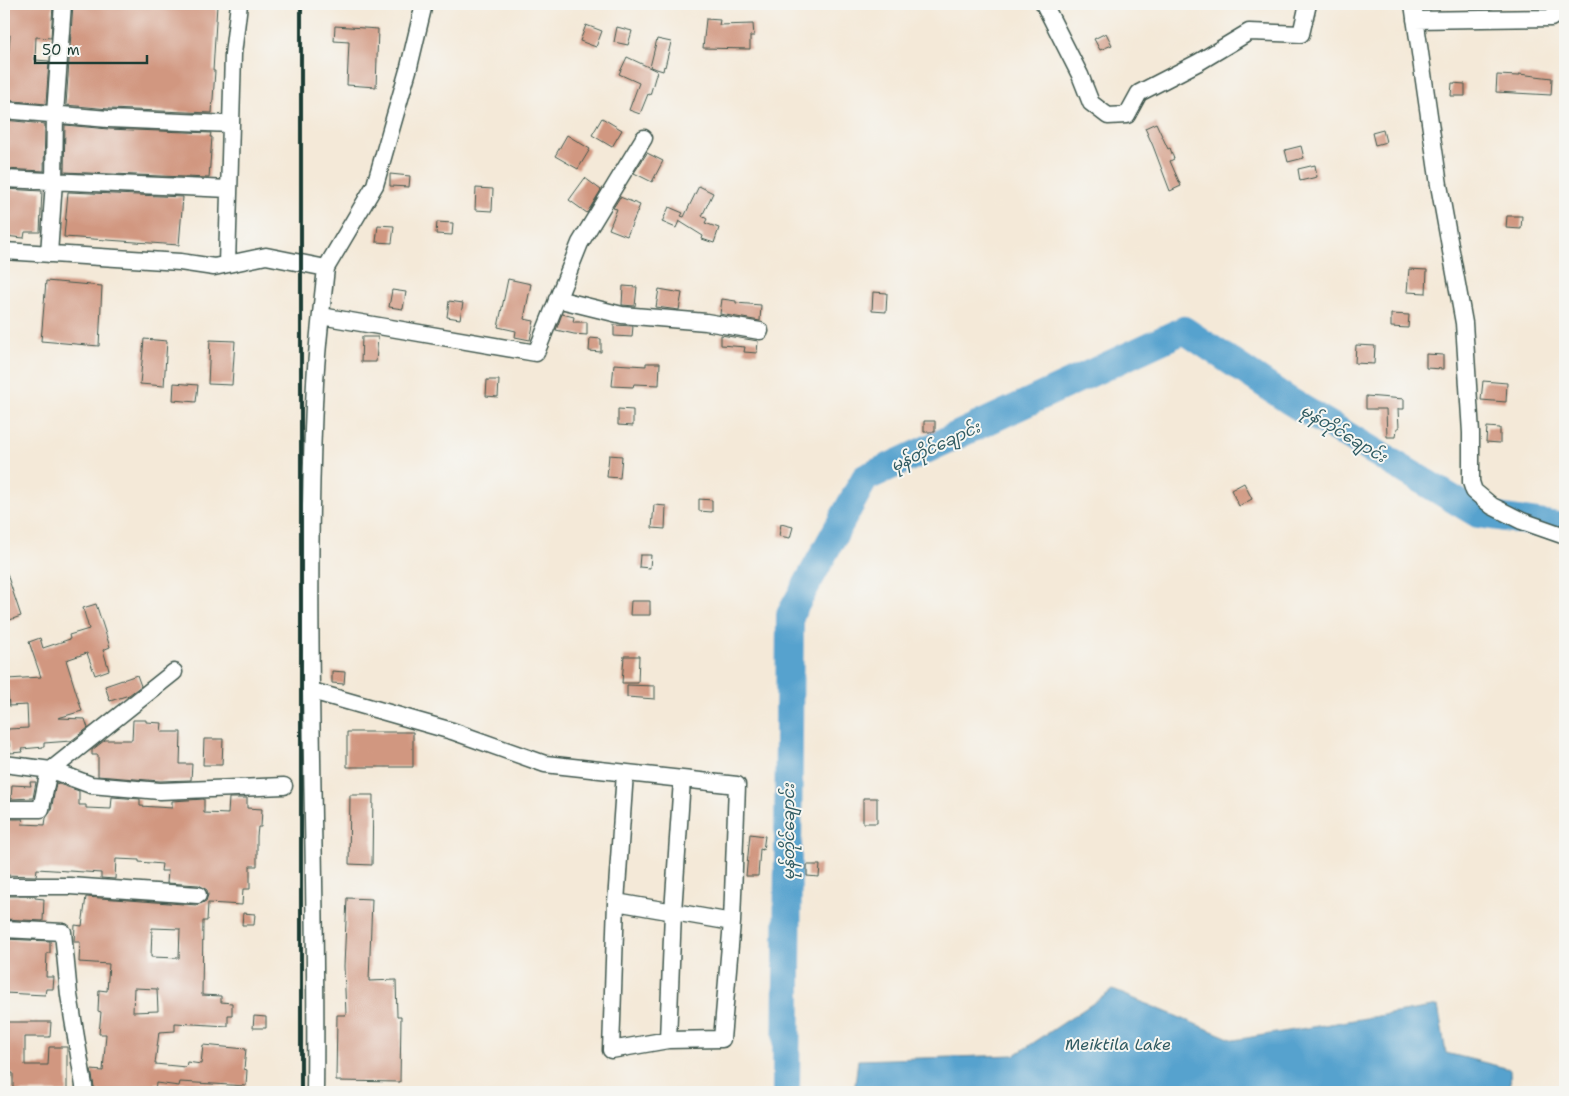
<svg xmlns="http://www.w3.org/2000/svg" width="1569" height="1096" viewBox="0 0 1569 1096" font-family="'Shantell Sans','Noto Sans Myanmar',sans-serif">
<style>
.water{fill:#57a2ce;stroke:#3b7081}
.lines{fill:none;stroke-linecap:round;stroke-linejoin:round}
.river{stroke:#57a2ce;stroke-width:28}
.building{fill:#d19780;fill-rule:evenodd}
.minor-casing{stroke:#3f574d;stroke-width:19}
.minor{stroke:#fff;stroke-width:16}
.rail{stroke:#1f3d34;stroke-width:4}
.labels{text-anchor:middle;stroke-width:4;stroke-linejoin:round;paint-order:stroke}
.water-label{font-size:16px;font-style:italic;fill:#305b62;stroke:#f6f6f2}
</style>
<rect width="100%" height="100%" fill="#f6f6f2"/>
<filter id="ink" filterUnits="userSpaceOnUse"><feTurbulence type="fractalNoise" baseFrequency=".02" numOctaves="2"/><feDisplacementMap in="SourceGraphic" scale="10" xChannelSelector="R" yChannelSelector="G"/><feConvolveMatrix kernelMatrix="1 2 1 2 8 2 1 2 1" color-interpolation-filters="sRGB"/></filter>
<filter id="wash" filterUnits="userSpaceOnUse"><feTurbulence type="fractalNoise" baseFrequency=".0096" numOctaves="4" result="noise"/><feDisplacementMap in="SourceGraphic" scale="20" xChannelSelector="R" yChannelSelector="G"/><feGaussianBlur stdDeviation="1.12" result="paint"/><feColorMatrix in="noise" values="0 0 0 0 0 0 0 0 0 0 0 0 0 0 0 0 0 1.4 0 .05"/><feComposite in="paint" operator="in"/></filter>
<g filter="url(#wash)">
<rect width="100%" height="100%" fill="#f4e9d8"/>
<path class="water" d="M 1113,990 L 1234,1040 L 1438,1006 L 1446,1053 L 1510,1069 L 1511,1092 L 854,1092 L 858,1060 L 1015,1055 Z"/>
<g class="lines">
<path class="river" d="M 786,1092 L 790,615 L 865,478 L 1184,330 L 1288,400 L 1478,514 L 1565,527"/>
</g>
<g id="blocks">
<path class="building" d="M 4,4 L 53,4 L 51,38 L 36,37 L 35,60 L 49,61 L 46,104 L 4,100 L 4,58 L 8,59 L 10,35 L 4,34 Z
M 73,4 L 217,5 L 213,71 L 215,71 L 212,113 L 109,109 L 66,105 Z
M 706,19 L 720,20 L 719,25 L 753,24 L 754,36 L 750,36 L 750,49 L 703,48 Z
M 586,25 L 602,31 L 596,47 L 580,41 Z
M 335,26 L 378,29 L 376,87 L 347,85 L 349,42 L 334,41 Z
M 617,27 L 632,31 L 628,45 L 614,42 Z
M 1106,33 L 1112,45 L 1100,50 L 1094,39 Z
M 657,39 L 671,42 L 665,67 L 664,66 L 663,71 L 650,67 Z
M 627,57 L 657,71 L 650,95 L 648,94 L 640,114 L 629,110 L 639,83 L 619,74 Z
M 1519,74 L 1552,78 L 1551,95 L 1496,92 L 1497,75 L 1519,76 Z
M 1452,83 L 1465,84 L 1465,96 L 1451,96 Z
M 602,118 L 622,130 L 612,147 L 592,135 Z
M 4,120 L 45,124 L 44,171 L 4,169 Z
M 1156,123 L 1168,149 L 1170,148 L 1174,159 L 1170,161 L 1181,186 L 1170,191 L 1153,146 L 1145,128 Z
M 65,125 L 108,129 L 211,133 L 210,137 L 212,137 L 209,178 L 64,172 Z
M 1383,130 L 1386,142 L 1375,145 L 1372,133 Z
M 567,135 L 590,149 L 578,169 L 555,156 Z
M 1301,146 L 1304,158 L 1288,162 L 1285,150 Z
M 647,153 L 663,161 L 652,182 L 634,173 Z
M 1315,165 L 1317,177 L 1300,181 L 1298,169 Z
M 390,174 L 410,176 L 409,187 L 390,186 Z
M 585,178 L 601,190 L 587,213 L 569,200 Z
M 699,186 L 713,193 L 702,216 L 707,219 L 705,223 L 719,228 L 714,243 L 702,239 L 703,236 L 679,221 L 676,228 L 662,222 L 669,207 L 683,213 L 681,216 L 684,217 Z
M 476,188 L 493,189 L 492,211 L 475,210 Z
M 4,189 L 42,191 L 40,232 L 25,232 L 24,238 L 4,236 Z
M 68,192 L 183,197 L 179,245 L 64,237 Z
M 620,197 L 640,205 L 627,236 L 609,229 L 617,209 L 613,208 Z
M 1507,216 L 1522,216 L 1521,229 L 1506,228 Z
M 437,222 L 453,223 L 452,235 L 436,234 Z
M 378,225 L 394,226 L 392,243 L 376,242 Z
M 1409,269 L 1427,270 L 1426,293 L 1407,292 Z
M 508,279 L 531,284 L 524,319 L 534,321 L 530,340 L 515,337 L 516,331 L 498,327 Z
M 46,281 L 102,286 L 99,346 L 41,341 Z
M 623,286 L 637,287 L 635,306 L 622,305 Z
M 659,289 L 682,293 L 679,310 L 656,307 Z
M 392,290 L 406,292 L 403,309 L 389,307 Z
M 873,292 L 887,293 L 886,312 L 872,311 Z
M 722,299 L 736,301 L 736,303 L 761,305 L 760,321 L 720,314 Z
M 449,301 L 463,303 L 460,319 L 447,317 Z
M 562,314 L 574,317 L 573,322 L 587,322 L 587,335 L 574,334 L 556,330 Z
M 1391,314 L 1409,315 L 1408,328 L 1391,327 Z
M 614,325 L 633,326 L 632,337 L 614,336 Z
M 721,335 L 758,341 L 757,353 L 744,352 L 745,347 L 721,345 Z
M 362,337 L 378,337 L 376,362 L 361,362 Z
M 590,338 L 601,339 L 601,352 L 589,351 Z
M 144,339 L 167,341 L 164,386 L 140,384 Z
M 210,340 L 235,341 L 232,385 L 208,384 Z
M 1356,345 L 1375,346 L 1374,364 L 1355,363 Z
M 1426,354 L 1443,355 L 1443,369 L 1426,368 Z
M 646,363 L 660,363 L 659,385 L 634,384 L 633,387 L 612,386 L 614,364 L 646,366 Z
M 487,380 L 499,380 L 498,397 L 486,396 Z
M 1483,381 L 1507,383 L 1506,402 L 1481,400 Z
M 174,383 L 198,385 L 196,402 L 173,400 Z
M 1366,396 L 1404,399 L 1404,409 L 1398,409 L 1399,428 L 1397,428 L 1396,437 L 1387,437 L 1386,409 L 1366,409 Z
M 618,409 L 633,410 L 633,426 L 618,425 Z
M 924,421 L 935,421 L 935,432 L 924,432 Z
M 1487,427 L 1500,428 L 1500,443 L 1486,442 Z
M 609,455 L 622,456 L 620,478 L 607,477 Z
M 1244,483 L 1252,499 L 1239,506 L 1231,490 Z
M 699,499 L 712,500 L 712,512 L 699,511 Z
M 654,505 L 666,506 L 665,529 L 652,528 Z
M 781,524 L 793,527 L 790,538 L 779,536 Z
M 640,555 L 651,555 L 650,568 L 639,567 Z
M 4,571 L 6,571 L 21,616 L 4,622 Z
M 631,601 L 650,601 L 650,615 L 630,615 Z
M 96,604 L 110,647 L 103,650 L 109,670 L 95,675 L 87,653 L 66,660 L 82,711 L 58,718 L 85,719 L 88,728 L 71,741 L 44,743 L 44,747 L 22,749 L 23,752 L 10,753 L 9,742 L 4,742 L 4,731 L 8,731 L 8,729 L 28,728 L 27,705 L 9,706 L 7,679 L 41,677 L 29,642 L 40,638 L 43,648 L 70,639 L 69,635 L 89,629 L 83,608 Z
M 624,656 L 639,656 L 638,683 L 622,683 Z
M 332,671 L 345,672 L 344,684 L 332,683 Z
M 137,675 L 141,686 L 129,695 L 110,701 L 105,686 Z
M 627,685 L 655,686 L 655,699 L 627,697 Z
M 133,720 L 146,720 L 146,722 L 162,723 L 161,732 L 181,732 L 180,764 L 192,764 L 191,780 L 160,781 L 98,776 L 98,755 L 92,755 L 92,750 L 105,740 L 132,740 Z
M 347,732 L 413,732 L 413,767 L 347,767 Z
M 204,739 L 223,739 L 222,765 L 203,765 Z
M 30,782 L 36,782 L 33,798 L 11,799 L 12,785 L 31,786 Z
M 56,783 L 79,791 L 79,805 L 86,805 L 86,808 L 111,809 L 112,797 L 140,799 L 140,806 L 172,808 L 172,801 L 204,799 L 204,813 L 228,814 L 229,798 L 247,798 L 247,808 L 262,809 L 261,827 L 258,827 L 257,836 L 257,866 L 250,866 L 250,889 L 243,889 L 242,905 L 208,903 L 207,921 L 203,921 L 202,995 L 221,996 L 221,1002 L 232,1003 L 232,1015 L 228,1015 L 228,1026 L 175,1023 L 175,1031 L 159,1032 L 155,1064 L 186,1067 L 187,1062 L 201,1064 L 203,1045 L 246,1049 L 244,1069 L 247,1070 L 246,1086 L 180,1082 L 179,1086 L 156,1083 L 155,1092 L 95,1092 L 91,1070 L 103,1071 L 106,1034 L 99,1034 L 101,1012 L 98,1011 L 99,990 L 107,991 L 109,964 L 79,962 L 80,942 L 74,942 L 75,925 L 82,926 L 86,897 L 197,905 L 206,901 L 208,895 L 207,890 L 199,885 L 167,883 L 168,871 L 161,871 L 162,864 L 139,862 L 139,860 L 116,859 L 115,879 L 101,878 L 101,873 L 37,869 L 36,876 L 4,875 L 4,821 L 10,821 L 10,819 L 23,819 L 22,824 L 45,825 L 46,818 L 51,811 ZM 152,928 L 180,929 L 179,958 L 151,957 ZM 134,988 L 157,989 L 158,1011 L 133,1012 Z
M 350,795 L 373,795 L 372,865 L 349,864 Z
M 863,798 L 877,798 L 877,823 L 863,823 Z
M 750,834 L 765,836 L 763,850 L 760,849 L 758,876 L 746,876 Z
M 807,865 L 820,865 L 819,877 L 807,876 Z
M 5,896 L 35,896 L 35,898 L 44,899 L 43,921 L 4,919 Z
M 347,898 L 372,899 L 369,981 L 396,980 L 397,1016 L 401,1016 L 400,1082 L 336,1081 L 337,1015 L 346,1015 L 344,966 Z
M 243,913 L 255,914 L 254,925 L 242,925 Z
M 4,939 L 50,941 L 50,953 L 47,953 L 46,977 L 54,977 L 53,989 L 46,989 L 45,995 L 4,993 Z
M 254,1016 L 266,1017 L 266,1028 L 253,1028 Z
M 4,1022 L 51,1022 L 50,1037 L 25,1037 L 25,1065 L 48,1065 L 49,1047 L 67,1047 L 67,1092 L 13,1092 L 13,1073 L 4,1073 Z"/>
</g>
</g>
<g filter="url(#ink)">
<use href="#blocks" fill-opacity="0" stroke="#3f574d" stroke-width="1"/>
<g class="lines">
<g class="minor-casing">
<path id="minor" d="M 1044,4 L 1080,75 L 1091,103 L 1108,116 L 1127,115 L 1139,93 L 1199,62 L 1249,32 L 1301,34 L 1308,4
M 1413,4 L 1439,185 L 1464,323 L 1471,433 L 1471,482 L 1474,491 L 1492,506 L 1522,521 L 1565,536
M 1415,20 L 1551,18 L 1565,7
M 4,110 L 108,119 L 231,124
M 4,179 L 229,189
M 4,251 L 180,262 L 214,267 L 266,256 L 326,268 L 375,185 L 409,67 L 424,4
M 49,254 L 54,181 L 55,114 L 63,4
M 227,264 L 233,54 L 239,4
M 557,299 L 622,315 L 706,322 L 760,331
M 321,316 L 536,353 L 580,243 L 644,138
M 312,691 L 452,731 L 545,764 L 737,785 L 732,922 L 722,1039 L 668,1040 L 611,1050 L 616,902
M 4,764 L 51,770 L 91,785 L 160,791 L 284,786
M 625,773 L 616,902 L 732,922
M 4,809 L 41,809 L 48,775 L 51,770 L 174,672
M 4,886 L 70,886 L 198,895
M 4,929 L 63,932 L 69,995 L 85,1092
M 668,1040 L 673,912 L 682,780
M 315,1092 C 318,856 303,620 315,383 C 317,345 322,306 326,268"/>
</g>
<use href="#minor" class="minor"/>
<path class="rail" d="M 301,1092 L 301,4"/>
</g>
</g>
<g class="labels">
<g class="water-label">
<text transform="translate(1344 433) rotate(31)" y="6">မုန်တိုင်ချောင်း</text>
<text transform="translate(935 446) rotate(-25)" y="6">မုန်တိုင်ချောင်း</text>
<text transform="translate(788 832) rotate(-90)" y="6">မုန်တိုင်ချောင်း</text>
<text x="1118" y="1050">Meiktila Lake</text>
</g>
</g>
<rect width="1569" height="1096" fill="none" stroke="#f6f6f2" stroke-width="20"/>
<path d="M35 55v8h112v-8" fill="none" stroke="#1f3d34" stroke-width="2.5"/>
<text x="42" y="55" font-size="15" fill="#1f3d34" stroke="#f6f6f2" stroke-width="4" paint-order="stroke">50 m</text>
</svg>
